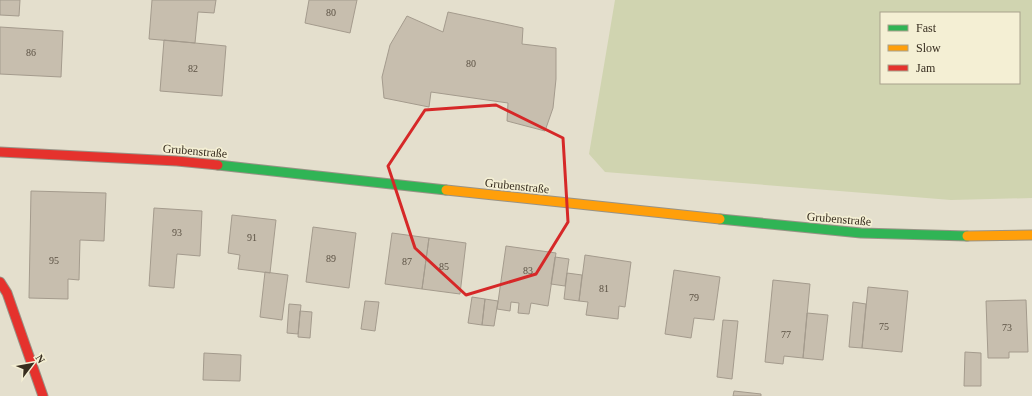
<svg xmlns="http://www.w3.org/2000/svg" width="1032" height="396" viewBox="0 0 1032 396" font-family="Georgia,serif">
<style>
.green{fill:#d0d4b0;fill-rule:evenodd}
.building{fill:#c7beae;stroke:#a49b8d}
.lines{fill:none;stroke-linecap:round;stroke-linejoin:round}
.fast-casing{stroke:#999386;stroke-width:11}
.slow-casing{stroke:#999386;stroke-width:11}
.jam-casing{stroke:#999386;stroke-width:11}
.fast{stroke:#30b455;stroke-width:9}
.slow{stroke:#ff9f0a;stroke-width:9}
.jam{stroke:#e5322d;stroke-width:9}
.marked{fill:none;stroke:#d62828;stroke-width:3;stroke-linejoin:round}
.labels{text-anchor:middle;stroke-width:3.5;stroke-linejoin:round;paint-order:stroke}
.number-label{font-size:10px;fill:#5b5143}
.street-label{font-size:12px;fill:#372d1f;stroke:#f4efd4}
</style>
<rect width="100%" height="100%" fill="#e4dfcd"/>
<path class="green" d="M 615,0 L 1032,0 L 1032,198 L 951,200 L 605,172 L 589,154 ZM 881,13 L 1019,13 L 1019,83 L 881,83 Z"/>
<path class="building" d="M 0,0 L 20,0 L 19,16 L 0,15 Z
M 152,0 L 216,0 L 214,13 L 198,12 L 195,43 L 149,39 Z
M 309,0 L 357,0 L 350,33 L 305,23 Z
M 448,12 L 523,28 L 522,44 L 556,48 L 556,79 L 553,108 L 545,131 L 507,121 L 508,103 L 431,92 L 429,107 L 384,98 L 382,77 L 390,45 L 407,16 L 443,32 Z
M 0,27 L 63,31 L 61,77 L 0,74 Z
M 164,40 L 226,46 L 222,96 L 160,91 Z
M 31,191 L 106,193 L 104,241 L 80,240 L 79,280 L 68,279 L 68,299 L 29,298 Z
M 154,208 L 202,211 L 200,256 L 177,254 L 174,288 L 149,286 Z
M 232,215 L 276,220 L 270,273 L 238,269 L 240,255 L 228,253 Z
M 313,227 L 356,233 L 349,288 L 306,282 Z
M 392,233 L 429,238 L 422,289 L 385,284 Z
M 429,238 L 466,243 L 460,294 L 422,289 Z
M 506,246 L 556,253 L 548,306 L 531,303 L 529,314 L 518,313 L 519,303 L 511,302 L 510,311 L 497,309 Z
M 585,255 L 631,262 L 625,307 L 619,306 L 618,319 L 586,315 L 588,302 L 579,301 Z
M 555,257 L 569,259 L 565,286 L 551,284 Z
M 674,270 L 720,277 L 714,320 L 694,318 L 691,338 L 665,334 Z
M 265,272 L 288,275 L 282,320 L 260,317 Z
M 567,273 L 582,275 L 579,301 L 564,299 Z
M 773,280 L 810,284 L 803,358 L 784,356 L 783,364 L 765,362 Z
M 868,287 L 908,291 L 902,352 L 862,348 Z
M 472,297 L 485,299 L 482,325 L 468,323 Z
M 485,299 L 498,301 L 494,326 L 482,325 Z
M 1026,300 L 1028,352 L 1009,352 L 1009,358 L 988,358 L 986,301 Z
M 365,301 L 379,302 L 375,331 L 361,329 Z
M 853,302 L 866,304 L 862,348 L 849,347 Z
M 289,304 L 301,305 L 298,334 L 287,333 Z
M 300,311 L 312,312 L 310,338 L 298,337 Z
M 807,313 L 828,315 L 823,360 L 803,358 Z
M 723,320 L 738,321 L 732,379 L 717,377 Z
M 965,352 L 981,353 L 981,386 L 964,386 Z
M 204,353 L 241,355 L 240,381 L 203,380 Z
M 734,391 L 761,394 L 761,396 L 733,396 Z"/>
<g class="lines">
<g class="fast-casing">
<path id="fast" d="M 218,165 L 446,190
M 720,219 L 861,233 L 967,236"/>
</g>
<g class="slow-casing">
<path id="slow" d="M 446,190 L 720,219
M 967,236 L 1032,235"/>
</g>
<g class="jam-casing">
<path id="jam" d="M 0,152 L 177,161 L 218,165
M 0,282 L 7,293 L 43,396"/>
</g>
<use href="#fast" class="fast"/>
<use href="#slow" class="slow"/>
<use href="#jam" class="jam"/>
</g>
<path class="marked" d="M 496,105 L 563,138 L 568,222 L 536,274 L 466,295 L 415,248 L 388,166 L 425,110 Z"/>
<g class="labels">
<g class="number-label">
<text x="331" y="16">80</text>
<text x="31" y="56">86</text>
<text x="471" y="67">80</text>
<text x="193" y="72">82</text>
<text x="177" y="236">93</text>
<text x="252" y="241">91</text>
<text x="331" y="262">89</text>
<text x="54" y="264">95</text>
<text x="407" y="265">87</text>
<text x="444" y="270">85</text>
<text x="528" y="274">83</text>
<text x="604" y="292">81</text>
<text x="694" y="301">79</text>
<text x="884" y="330">75</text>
<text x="1007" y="331">73</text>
<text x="786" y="338">77</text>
</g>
<g class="street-label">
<text transform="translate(195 151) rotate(5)" y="4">Grubenstraße</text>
<text transform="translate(517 186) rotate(6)" y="4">Grubenstraße</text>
<text transform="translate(839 219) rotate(5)" y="4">Grubenstraße</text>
</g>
</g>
<rect x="880" y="12" width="140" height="72" fill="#f4efd4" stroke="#a8a18c"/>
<rect x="888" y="25" width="20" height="6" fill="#30b455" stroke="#a8a18c"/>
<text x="916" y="32" font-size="12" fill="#372d1f">Fast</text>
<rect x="888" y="45" width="20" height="6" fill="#ff9f0a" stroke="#a8a18c"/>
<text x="916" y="52" font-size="12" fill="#372d1f">Slow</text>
<rect x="888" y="65" width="20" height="6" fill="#e5322d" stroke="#a8a18c"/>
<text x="916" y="72" font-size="12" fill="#372d1f">Jam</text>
<g transform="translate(32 364) rotate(58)" stroke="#f4efd4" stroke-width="3" paint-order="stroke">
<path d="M0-3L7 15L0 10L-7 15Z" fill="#372d1f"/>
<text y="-6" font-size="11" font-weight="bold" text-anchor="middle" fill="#372d1f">N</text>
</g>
</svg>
